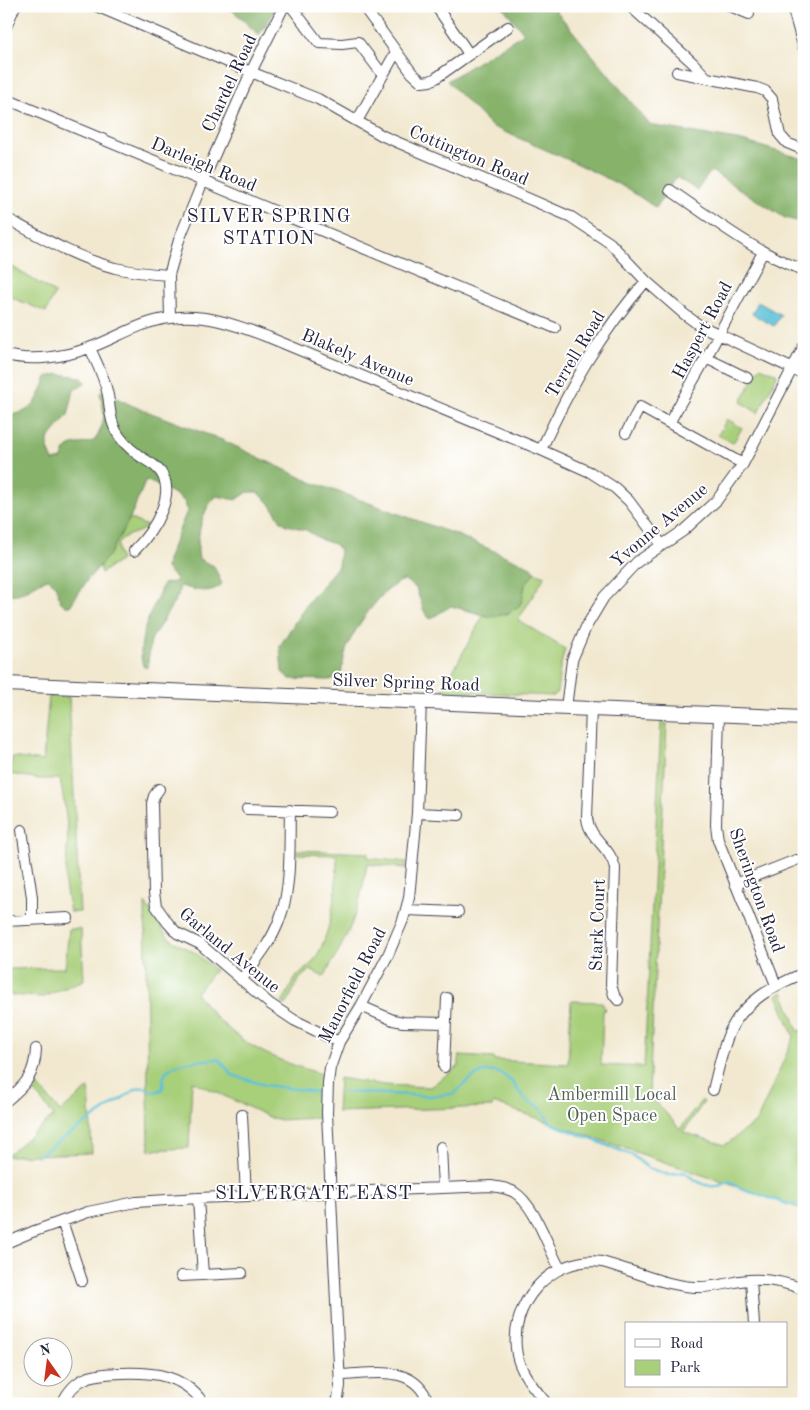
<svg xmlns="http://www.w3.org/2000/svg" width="810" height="1410" viewBox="0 0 810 1410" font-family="'Old Standard TT',serif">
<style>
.green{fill:#a8cf7a;stroke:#65785a}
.forest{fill:#86b26a;stroke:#546a52}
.water{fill:#5bc1d8;stroke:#3e728a}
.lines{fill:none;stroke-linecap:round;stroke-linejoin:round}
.stream{stroke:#5bc1d8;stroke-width:2.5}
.minor-casing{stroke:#414051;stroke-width:12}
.major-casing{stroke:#414051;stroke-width:16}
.minor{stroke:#fff;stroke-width:10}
.major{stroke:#fff;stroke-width:14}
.labels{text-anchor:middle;stroke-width:4;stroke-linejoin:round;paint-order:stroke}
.street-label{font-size:18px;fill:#22223b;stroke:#fff}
.park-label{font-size:18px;fill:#515f51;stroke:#fff}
.neighbourhood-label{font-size:19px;letter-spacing:1px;fill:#22223b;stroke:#fff}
</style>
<rect width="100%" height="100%" fill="#fff"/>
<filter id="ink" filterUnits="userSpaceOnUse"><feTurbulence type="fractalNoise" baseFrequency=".02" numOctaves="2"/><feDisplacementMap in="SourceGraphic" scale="10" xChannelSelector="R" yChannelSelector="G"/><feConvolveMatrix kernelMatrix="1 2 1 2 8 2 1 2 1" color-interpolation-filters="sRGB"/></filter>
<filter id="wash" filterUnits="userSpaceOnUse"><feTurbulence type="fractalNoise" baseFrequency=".0096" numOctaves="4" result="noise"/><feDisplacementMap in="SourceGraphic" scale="20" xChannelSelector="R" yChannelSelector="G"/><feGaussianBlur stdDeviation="1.12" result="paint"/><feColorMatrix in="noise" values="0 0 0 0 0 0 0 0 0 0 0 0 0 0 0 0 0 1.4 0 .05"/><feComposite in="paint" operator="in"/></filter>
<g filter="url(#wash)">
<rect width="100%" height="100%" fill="#f1e8cf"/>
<path class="green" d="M 6,263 L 55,293 L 46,312 L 6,295 Z
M 760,367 L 776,373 L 777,376 L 758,413 L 741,402 Z
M 727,419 L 742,428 L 733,443 L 718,435 Z
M 119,514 L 147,526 C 137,538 108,531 121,560 L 101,573 L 99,563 Z
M 512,563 L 545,576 L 518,620 L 565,649 L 560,668 L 557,692 L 554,696 L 442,691 Z
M 49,696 L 69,697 L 80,912 L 70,912 L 65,885 L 68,832 L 64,802 L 60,779 L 39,779 L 11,774 L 12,757 L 43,761 Z
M 661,723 L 667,723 L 649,1094 L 680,1129 L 702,1100 L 704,1102 L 683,1132 L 725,1145 L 757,1121 L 794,1037 L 777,995 L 783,992 L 798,1031 L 804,1030 L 804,1210 L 493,1103 L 492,1107 L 337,1112 L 339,1078 L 384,1085 L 430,1087 L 459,1066 L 459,1056 L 494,1058 L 494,1060 L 568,1064 L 571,1001 L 602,1002 L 605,1010 L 603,1011 L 601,1065 L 644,1067 Z
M 297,850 L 368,853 L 368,858 L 406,862 L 405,868 L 367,864 C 364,881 361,897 355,914 C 348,936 335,957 324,977 L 310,970 L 300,978 L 286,1005 L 282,1003 C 287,995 291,984 297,976 C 301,971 308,968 312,963 C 332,937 337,887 337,855 L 297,854 Z
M 145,903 L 167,936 L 175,942 L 196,953 L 215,970 L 196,993 C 205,1003 213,1016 224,1025 C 254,1052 284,1063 322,1074 L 320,1094 L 320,1118 L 276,1120 L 192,1081 L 189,1148 L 149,1150 Z
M 69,929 L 81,929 L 84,980 L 43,997 L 6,995 L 6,969 L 65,968 Z
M 36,1083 L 60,1112 L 89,1088 L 92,1153 L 6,1156 L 54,1116 L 32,1089 Z"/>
<path class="forest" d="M 228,6 L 278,6 L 259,35 Z
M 502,6 L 552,6 L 650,125 L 742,141 L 804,159 L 804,223 L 785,218 L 711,171 L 697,190 L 676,177 L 656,208 L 628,189 L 578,164 L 491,126 L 447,81 L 524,33 Z
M 59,374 L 81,377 L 86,382 L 74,390 L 68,415 L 48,439 L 48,449 L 53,461 L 62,459 C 66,439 79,447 93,441 C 99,438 103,422 104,416 C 104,409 101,400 100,393 L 102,391 L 133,406 L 222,440 L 311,482 L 457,535 L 531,567 L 535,572 L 525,585 L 522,601 L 519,606 L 507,614 L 491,617 L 451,606 L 430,619 L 424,611 L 416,588 L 405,580 C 385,584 357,625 349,643 C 344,653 343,666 340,677 L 329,680 L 290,679 L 282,672 L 280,646 L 305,606 L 338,566 L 340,550 L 334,544 L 322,540 L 306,530 L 287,525 L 281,521 L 269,502 L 257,492 L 248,492 L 236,500 L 217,496 C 202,507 195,541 199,559 L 214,566 L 222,584 C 209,596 194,589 180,586 L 178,596 L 151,640 L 147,668 L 143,666 C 135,640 153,608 163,584 L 173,582 L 176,579 L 166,568 L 167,560 L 187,511 L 185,502 L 175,494 L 146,480 L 130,518 L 110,554 L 88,579 L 70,606 L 65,606 L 60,601 L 56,586 L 49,579 C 31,582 29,597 6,594 L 6,415 C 35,413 37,401 47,377 Z"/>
<path class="water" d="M 758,302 L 781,315 L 774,326 L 752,314 Z"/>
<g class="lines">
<path class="stream" d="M 342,1092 L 431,1096 L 454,1094 C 469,1077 490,1061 510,1080 C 516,1086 519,1093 525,1099 C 529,1104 537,1105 541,1109 C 545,1115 547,1120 553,1124 L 632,1155 L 648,1168 L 669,1175 L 684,1172 C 693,1179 705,1188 718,1186 C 722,1186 726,1182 730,1181 L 738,1187 L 790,1205 L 804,1202
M 37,1156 L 136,1089 L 144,1087 C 151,1092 156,1094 163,1088 C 163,1085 163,1080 164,1076 C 167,1061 206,1060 219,1059 L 232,1075 L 265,1085 L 316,1092"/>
</g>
</g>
<g filter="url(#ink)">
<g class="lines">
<g class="minor-casing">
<path id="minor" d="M 96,6 L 251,72 L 318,99 L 383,136 L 571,217 L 610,243 L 646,281 L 684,314 L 699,325 L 804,374
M 291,6 L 319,43 L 342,44 L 358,42 L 383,75
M 363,6 L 412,73 L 422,82 L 430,81 L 436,78 L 508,27
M 436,6 L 469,54
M 630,6 L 693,63 L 707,78 L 757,88 L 765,91 L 772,99 L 780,135 L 787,143 L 804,150
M 730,6 L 749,14
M 792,6 L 804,49
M 6,27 L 15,6
M 677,72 L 707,78
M 6,99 L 555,328
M 357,121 L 396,52
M 670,190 C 713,219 755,253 804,270
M 6,218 C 41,237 76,258 115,268 C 133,272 151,274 169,275
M 170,318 L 169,275 L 179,240 L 203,181 L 251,72 L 284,6
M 90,348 C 96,362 104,376 107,391 C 111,406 108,416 116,431 C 121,440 129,448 137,454 C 143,459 150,462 156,467 C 182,490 152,533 134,551
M 6,355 C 32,362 64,357 89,348 C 117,338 141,321 171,318 C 205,313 236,325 268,337 L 541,450 L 590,472 L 615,488 L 629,501 L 662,545
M 706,358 L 747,378
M 669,423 L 706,358 L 763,252
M 626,433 L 640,407 L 743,464
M 541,450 C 571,385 599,335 646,281
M 566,708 L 572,660 L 586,627 L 604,597 L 637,562 L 683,531 L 717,500 L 743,464 L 804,346
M 591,709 L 587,818 C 589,839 611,847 615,868 L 611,984 L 614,995 L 618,1000
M 719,714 L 716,825 L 718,840 L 776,985
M 159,789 L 154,796 L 152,803 L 154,893 L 156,906 L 168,923 L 177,933 L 200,944 L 270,1004 L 294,1020 L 339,1042
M 247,809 L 329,812
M 417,813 L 459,815
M 22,830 L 32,897 L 32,920
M 735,884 L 796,860
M 406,910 L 458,912
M 6,921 L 68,918
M 241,980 C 256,960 272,942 280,918 C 292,887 289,844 290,810
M 361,1006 L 393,1020 L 403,1022 L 446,1023
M 444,1067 L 447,998
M 713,1090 C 718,1071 722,1049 730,1031 C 744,1001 775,985 804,973
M 6,1101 C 26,1085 35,1074 36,1049
M 242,1115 L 246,1196
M 441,1147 L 443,1188
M 198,1198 L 203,1275
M 62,1221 L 82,1281
M 6,1243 L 32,1232 L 88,1212 L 136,1202 L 198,1198 L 491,1186 C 499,1187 507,1188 514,1192 C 535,1205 548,1247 560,1269
M 181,1276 L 242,1273
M 751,1280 L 754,1324
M 340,1375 C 374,1374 415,1363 429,1404
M 62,1404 C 75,1375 94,1374 122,1373 C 154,1372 184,1375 204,1404
M 337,1404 L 340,1386 L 327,1113 L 328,1083 L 330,1068 L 339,1042 L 361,1006 L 388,955 L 403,920 L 409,898 L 417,813 L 421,701
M 547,1404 C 535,1389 521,1374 517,1355 C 507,1305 551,1255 602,1262 C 632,1270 663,1285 694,1287 C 710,1288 725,1284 740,1281 C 762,1278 784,1281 804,1290"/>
</g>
<g class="major-casing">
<path id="major" d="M 6,684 L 804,718"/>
</g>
<use href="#minor" class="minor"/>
<use href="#major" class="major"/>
</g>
</g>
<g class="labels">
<g class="street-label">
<text transform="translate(229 83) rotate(-65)" y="6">Chardel Road</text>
<text transform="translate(469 155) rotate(23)" y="6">Cottington Road</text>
<text transform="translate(204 164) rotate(23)" y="6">Darleigh Road</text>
<text transform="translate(702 330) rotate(-62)" y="6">Haspert Road</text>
<text transform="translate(575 354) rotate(-59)" y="6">Terrell Road</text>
<text transform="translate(358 357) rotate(23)" y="6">Blakely Avenue</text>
<text transform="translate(659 525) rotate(-40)" y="6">Yvonne Avenue</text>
<text transform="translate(406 682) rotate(2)" y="6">Silver Spring Road</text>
<text transform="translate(757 890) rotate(70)" y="6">Sherington Road</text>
<text transform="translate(597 925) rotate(-88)" y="6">Stark Court</text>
<text transform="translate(230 950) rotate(39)" y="6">Garland Avenue</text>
<text transform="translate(352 985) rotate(-63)" y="6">Manorfield Road</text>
</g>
<g class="park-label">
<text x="612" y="1100">Ambermill Local<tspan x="612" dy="21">Open Space</tspan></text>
</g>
<g class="neighbourhood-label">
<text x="269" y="222">SILVER SPRING<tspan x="269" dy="22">STATION</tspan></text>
<text x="314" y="1199">SILVERGATE EAST</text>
</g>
</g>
<rect width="810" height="1410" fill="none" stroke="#fff" stroke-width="25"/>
<rect x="625" y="1322" width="162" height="65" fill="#ffffff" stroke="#a7a7b1"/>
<rect x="635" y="1339" width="25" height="8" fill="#ffffff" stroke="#a7a7b1"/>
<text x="670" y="1348" font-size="15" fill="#22223b">Road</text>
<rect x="635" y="1360" width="25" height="15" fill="#a8cf7a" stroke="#a7a7b1"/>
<text x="670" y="1372" font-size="15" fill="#22223b">Park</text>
<g transform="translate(48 1362) rotate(346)"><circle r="24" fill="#ffffff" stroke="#a7a7b1"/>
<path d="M0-4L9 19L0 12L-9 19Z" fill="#c8321e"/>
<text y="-8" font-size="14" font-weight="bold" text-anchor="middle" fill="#22223b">N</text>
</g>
</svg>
